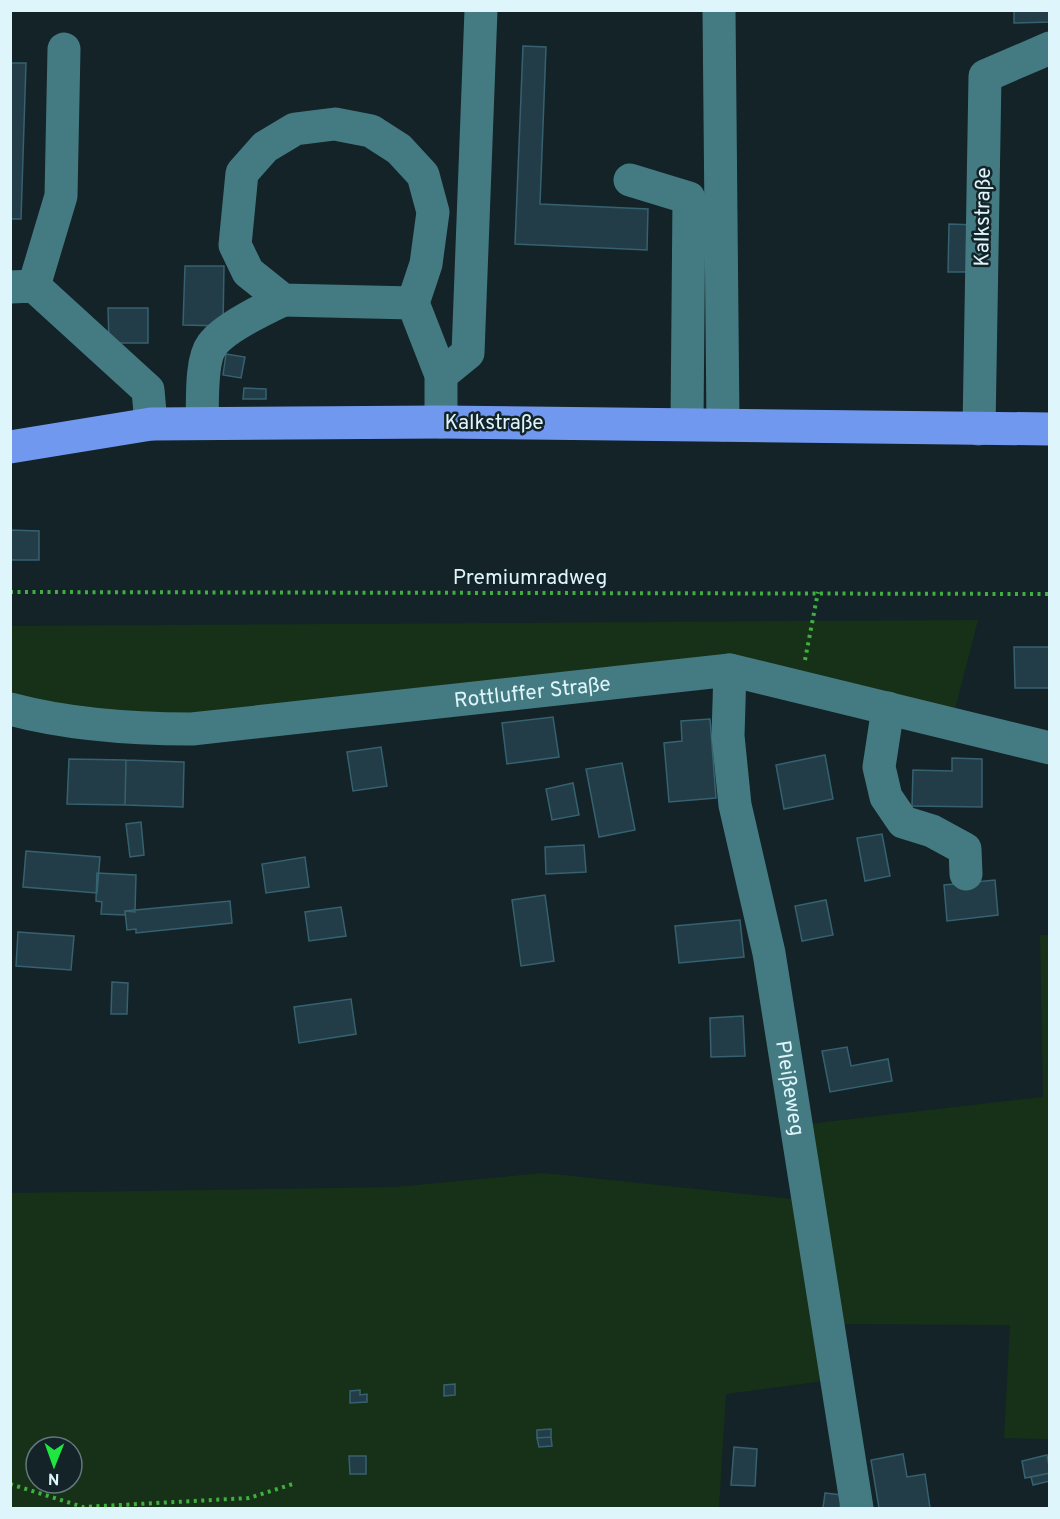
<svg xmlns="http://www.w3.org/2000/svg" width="1060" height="1519" viewBox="0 0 1060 1519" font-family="Overpass,sans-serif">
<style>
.green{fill:#173118;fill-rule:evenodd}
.building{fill:#223d47;stroke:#366170;stroke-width:1.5}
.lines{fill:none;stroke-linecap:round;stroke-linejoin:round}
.path{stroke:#3faf40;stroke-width:4;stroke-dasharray:3 4.5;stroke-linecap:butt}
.minor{stroke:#447b82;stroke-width:33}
.major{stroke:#7198ef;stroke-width:33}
.labels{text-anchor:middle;stroke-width:5;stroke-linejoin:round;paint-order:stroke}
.street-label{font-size:21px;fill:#def6fb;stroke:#132328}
</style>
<rect width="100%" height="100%" fill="#132328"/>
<path class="green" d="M 978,620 L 953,717 L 733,661 L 191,716 L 126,716 L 39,702 L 11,693 L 10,626 Z
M 1040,935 L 1049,935 L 1049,1439 L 1004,1438 L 1010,1325 L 839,1324 L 808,1124 L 1043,1097 Z
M 543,1173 L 803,1200 L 831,1380 L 726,1394 L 719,1508 L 11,1508 L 10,1193 L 396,1187 ZM 36,1447 L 72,1447 L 72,1483 L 36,1483 Z"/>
<path class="building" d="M 1014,10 L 1050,10 L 1050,22 L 1014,23 Z
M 523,46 L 546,47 L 540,204 L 648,209 L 647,250 L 515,244 Z
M 10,63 L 26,63 L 21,219 L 10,219 Z
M 949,224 L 977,225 L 977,272 L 948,272 Z
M 185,266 L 224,266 L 223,326 L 183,325 Z
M 108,308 L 148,308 L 148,343 L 109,343 Z
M 226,354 L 245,357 L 241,378 L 223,375 Z
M 244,388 L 266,389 L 266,399 L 243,399 Z
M 10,530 L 39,531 L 39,560 L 10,560 Z
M 1014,647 L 1050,647 L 1050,688 L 1015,688 Z
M 553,717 L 559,757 L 507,764 L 502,723 Z
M 710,719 L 716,798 L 669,802 L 664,743 L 682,741 L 681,721 Z
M 381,747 L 387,786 L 353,791 L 347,752 Z
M 825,755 L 833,799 L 784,809 L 776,765 Z
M 952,758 L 982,759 L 982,807 L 912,806 L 913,770 L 952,771 Z
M 69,759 L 126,760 L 125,805 L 67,804 Z
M 126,760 L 184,762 L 183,807 L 125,805 Z
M 622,763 L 635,830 L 599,837 L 586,769 Z
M 573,783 L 579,815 L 552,820 L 546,789 Z
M 141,822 L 144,855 L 130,857 L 126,824 Z
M 882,834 L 890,876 L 865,881 L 857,838 Z
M 584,845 L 586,872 L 546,874 L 545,847 Z
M 26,851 L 100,857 L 97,893 L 23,887 Z
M 305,857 L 309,887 L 266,893 L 262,864 Z
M 97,873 L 136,875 L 135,912 L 125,911 L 125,915 L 101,914 L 102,902 L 96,901 Z
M 995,880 L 998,915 L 947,921 L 944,885 Z
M 545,895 L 554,961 L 521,966 L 512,900 Z
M 826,900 L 833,935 L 802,941 L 795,906 Z
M 230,901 L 232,923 L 136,933 L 136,929 L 127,930 L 125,911 Z
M 341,907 L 346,936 L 309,941 L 305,912 Z
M 740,920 L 744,957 L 679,963 L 675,926 Z
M 18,932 L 74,936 L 71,970 L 16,966 Z
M 112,982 L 128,983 L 127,1014 L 111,1014 Z
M 351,999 L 356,1034 L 299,1043 L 294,1007 Z
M 743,1016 L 745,1056 L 711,1057 L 710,1018 Z
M 847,1047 L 851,1066 L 888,1059 L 892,1081 L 830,1092 L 822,1051 Z
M 455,1384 L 455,1395 L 444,1396 L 444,1385 Z
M 360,1390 L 360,1395 L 367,1394 L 367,1402 L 350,1403 L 350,1391 Z
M 551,1429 L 551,1437 L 537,1438 L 537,1430 Z
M 551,1437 L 552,1446 L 539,1447 L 537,1438 Z
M 734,1447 L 757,1449 L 755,1486 L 731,1485 Z
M 903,1454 L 907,1477 L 925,1474 L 930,1508 L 879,1508 L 871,1460 Z
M 1047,1455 L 1050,1473 L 1025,1478 L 1022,1461 Z
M 349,1456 L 366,1456 L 366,1474 L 350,1474 Z
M 1050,1473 L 1050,1481 L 1033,1485 L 1031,1477 Z
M 825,1493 L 842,1495 L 840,1508 L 823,1508 Z"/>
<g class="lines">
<path class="path" d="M 10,592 L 1050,594
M 805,660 L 818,592
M 10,1484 L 83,1507 L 249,1498 L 296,1483"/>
<g class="minor">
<path d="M 719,10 L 723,425"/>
<path d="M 630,180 L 689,198 L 687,423"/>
<path d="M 34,286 L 61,196 L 64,49"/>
<path d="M 11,287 L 34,286 L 148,390 L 151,424"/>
<path d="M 413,303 L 283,300 L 248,272 L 235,245 L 242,173 L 265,147 L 295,129 L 335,124 L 371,131 L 399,149 L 423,175 L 433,212 L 426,264 L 413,303 L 441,375 L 441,422"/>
<path d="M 441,375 L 468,353 L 481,10"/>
<path d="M 202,423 C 203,403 200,361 212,345 C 224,328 264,309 283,300"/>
<path d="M 979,429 L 985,76 L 1050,48"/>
<path id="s1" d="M 730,670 L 728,736 L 735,805 L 769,953 L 857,1508"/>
<path d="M 888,708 L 879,767 L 886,797 L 903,822 L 932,831 L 965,849 L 966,874"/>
<path id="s2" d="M 10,709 C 70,725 131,729 192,729 L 730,670 L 1050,748"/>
</g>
<path class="major" d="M 10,447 L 151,424 L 441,422 L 1050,429"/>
</g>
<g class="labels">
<g class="street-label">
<text transform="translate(982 217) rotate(-89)" y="7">Kalkstraße</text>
<text x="494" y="429">Kalkstraße</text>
<text x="530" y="584">Premiumradweg</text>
<text dy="7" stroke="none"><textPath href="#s2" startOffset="526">Rottluffer Straße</textPath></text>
<text dy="7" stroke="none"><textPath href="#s1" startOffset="424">Pleißeweg</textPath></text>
</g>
</g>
<rect width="1060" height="1519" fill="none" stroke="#def6fb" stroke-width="24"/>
<g transform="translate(54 1465) rotate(181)"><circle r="28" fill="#132328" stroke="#64777c" stroke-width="1.5"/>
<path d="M0-4.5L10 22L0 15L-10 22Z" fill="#20e641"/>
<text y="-9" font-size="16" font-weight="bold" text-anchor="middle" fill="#def6fb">N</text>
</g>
</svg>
